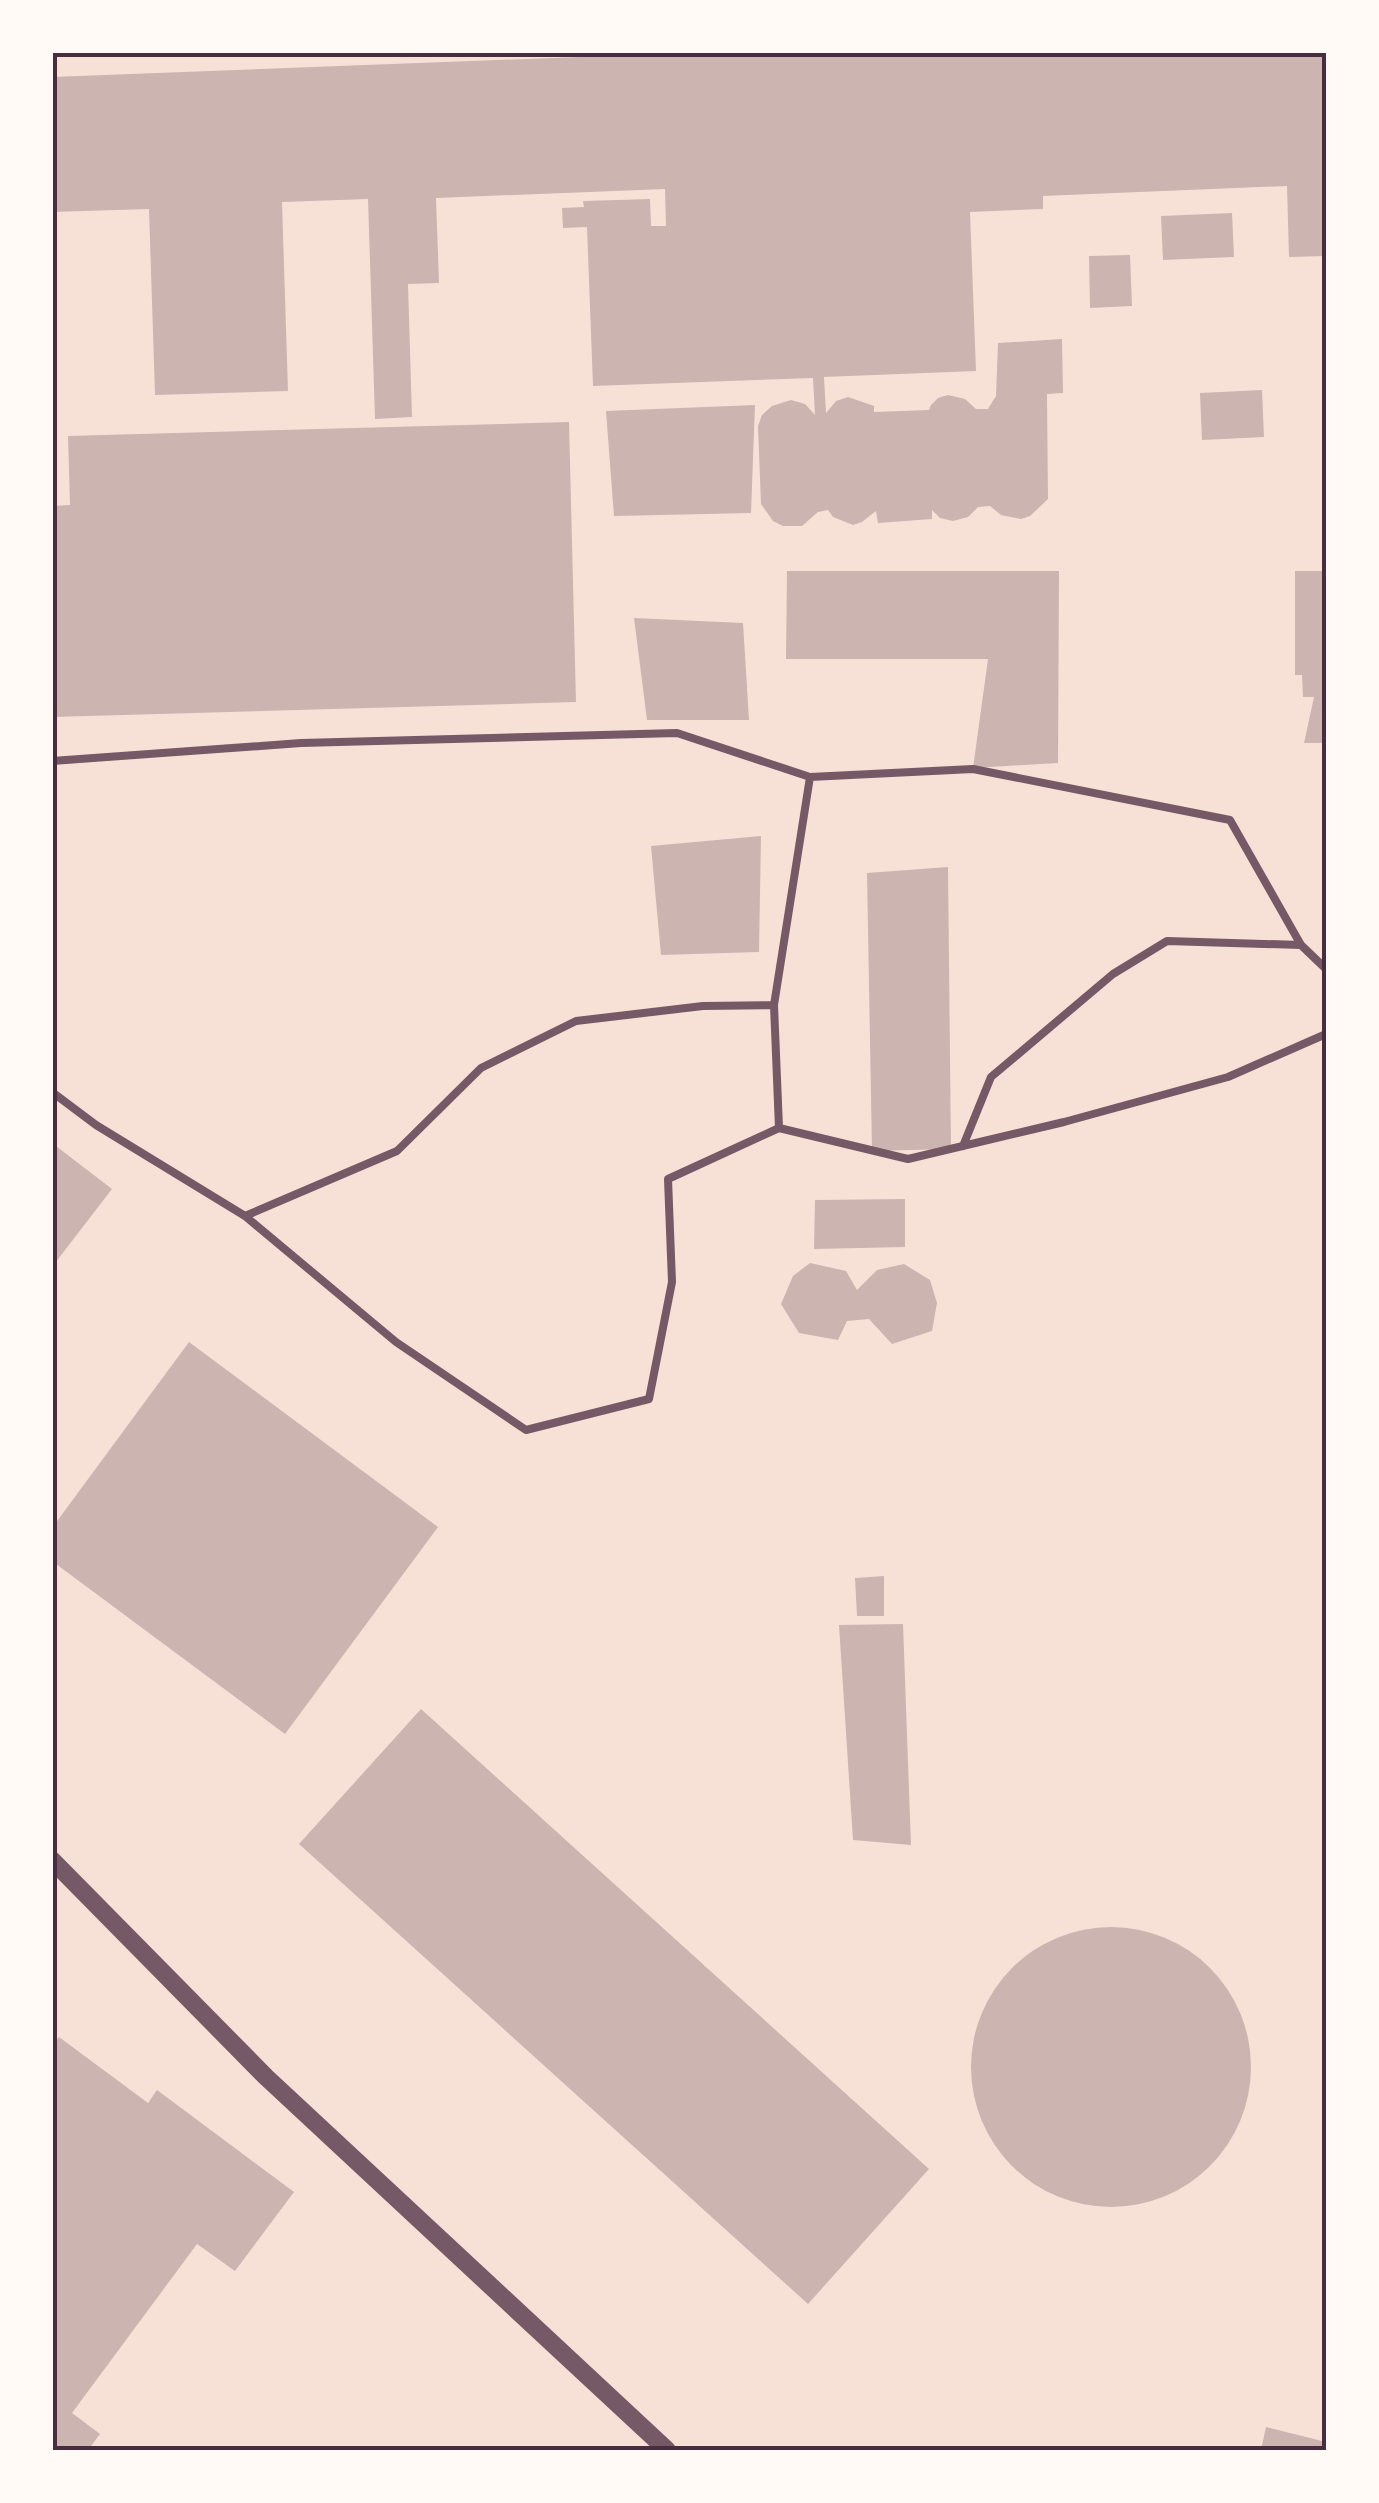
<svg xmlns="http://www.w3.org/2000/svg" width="1379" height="2503" viewBox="0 0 1379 2503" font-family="'Open Sans',sans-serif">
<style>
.building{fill:#ccb4b1}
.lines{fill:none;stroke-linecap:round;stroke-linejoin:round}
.service{stroke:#755966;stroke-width:8}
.tertiary{stroke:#755966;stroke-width:18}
.neatline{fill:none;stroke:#4a2c40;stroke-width:4}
</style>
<rect width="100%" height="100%" fill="#f7e1d7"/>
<path class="building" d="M 710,52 L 1326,52 L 1326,256 L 1289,257 L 1287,186 L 1043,196 L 1043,209 L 970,212 L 976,371 L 824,377 L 826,413 L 836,401 L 848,397 L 874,406 L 874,412 L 929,410 L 931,405 L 938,398 L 948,395 L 965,399 L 976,409 L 988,409 L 996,396 L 998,343 L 1062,339 L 1063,393 L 1047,394 L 1048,499 L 1030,516 L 1021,519 L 1001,515 L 990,506 L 978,507 L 968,517 L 953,521 L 940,518 L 932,510 L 932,519 L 878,523 L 876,511 L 862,522 L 853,525 L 833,517 L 828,510 L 818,512 L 802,526 L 783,526 L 773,521 L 761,504 L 758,426 L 762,415 L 772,406 L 791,400 L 805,404 L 815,415 L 813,378 L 593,386 L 587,227 L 563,228 L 562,208 L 584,207 L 583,201 L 650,199 L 651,226 L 666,226 L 665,189 L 436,198 L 439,283 L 408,284 L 412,417 L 375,419 L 368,199 L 282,202 L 288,391 L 155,395 L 149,209 L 52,212 L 52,77 Z
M 1232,213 L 1234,257 L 1163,260 L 1161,216 Z
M 1130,255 L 1132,306 L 1090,308 L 1089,256 Z
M 1262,390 L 1264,437 L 1202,440 L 1200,393 Z
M 755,405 L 751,513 L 614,516 L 606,411 Z
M 569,422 L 576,702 L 52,717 L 52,506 L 70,505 L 68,436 Z
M 787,571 L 1059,571 L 1058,763 L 973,768 L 988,659 L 786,659 Z
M 1295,571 L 1326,571 L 1326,743 L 1304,743 L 1314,697 L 1303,697 L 1302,675 L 1295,675 Z
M 634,618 L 743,623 L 749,720 L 647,720 Z
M 761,836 L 759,952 L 661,955 L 651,846 Z
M 948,867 L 951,1149 L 872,1151 L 867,873 Z
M 52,1143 L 112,1189 L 52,1267 Z
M 905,1199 L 905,1247 L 814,1249 L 815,1200 Z
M 810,1263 L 846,1271 L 857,1290 L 877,1270 L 904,1264 L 930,1280 L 937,1303 L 932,1331 L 892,1344 L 869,1319 L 847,1321 L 838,1340 L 799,1333 L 781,1304 L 793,1276 Z
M 189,1342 L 438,1527 L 285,1734 L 52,1561 L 52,1528 Z
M 884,1576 L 884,1616 L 857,1616 L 855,1578 Z
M 903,1624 L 911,1845 L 853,1840 L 839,1625 Z
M 421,1709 L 929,2169 L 808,2304 L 299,1844 Z
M971 2067a140 140 0 1 1 280 0a140 140 0 1 1-280 0Z
M 59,2037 L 148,2103 L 157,2090 L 294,2192 L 235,2271 L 197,2244 L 72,2413 L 100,2434 L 88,2450 L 52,2450 L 52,2046 Z
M 1266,2427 L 1326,2442 L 1326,2450 L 1261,2450 Z"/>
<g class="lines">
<path class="service" d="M 52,761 L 301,743 L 677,733 L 810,777 L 973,769 L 1230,820 L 1301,945 L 1326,969
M 52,1092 L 96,1125 L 245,1216 L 397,1151 L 481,1068 L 576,1021 L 703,1006 L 774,1005 L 810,777
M 779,1128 L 908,1159 L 1064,1122 L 1228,1077 L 1326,1034
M 963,1146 L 991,1077 L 1113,974 L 1167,941 L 1301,945
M 245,1216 L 396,1342 L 526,1430 L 649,1399 L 672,1282 L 668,1179 L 779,1128 L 774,1005"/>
<path class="tertiary" d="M 52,1860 L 266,2077 L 667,2450"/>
</g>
<rect width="1379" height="2503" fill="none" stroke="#fffaf5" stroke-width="110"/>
<rect x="55" y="55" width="1269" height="2393" class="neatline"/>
</svg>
